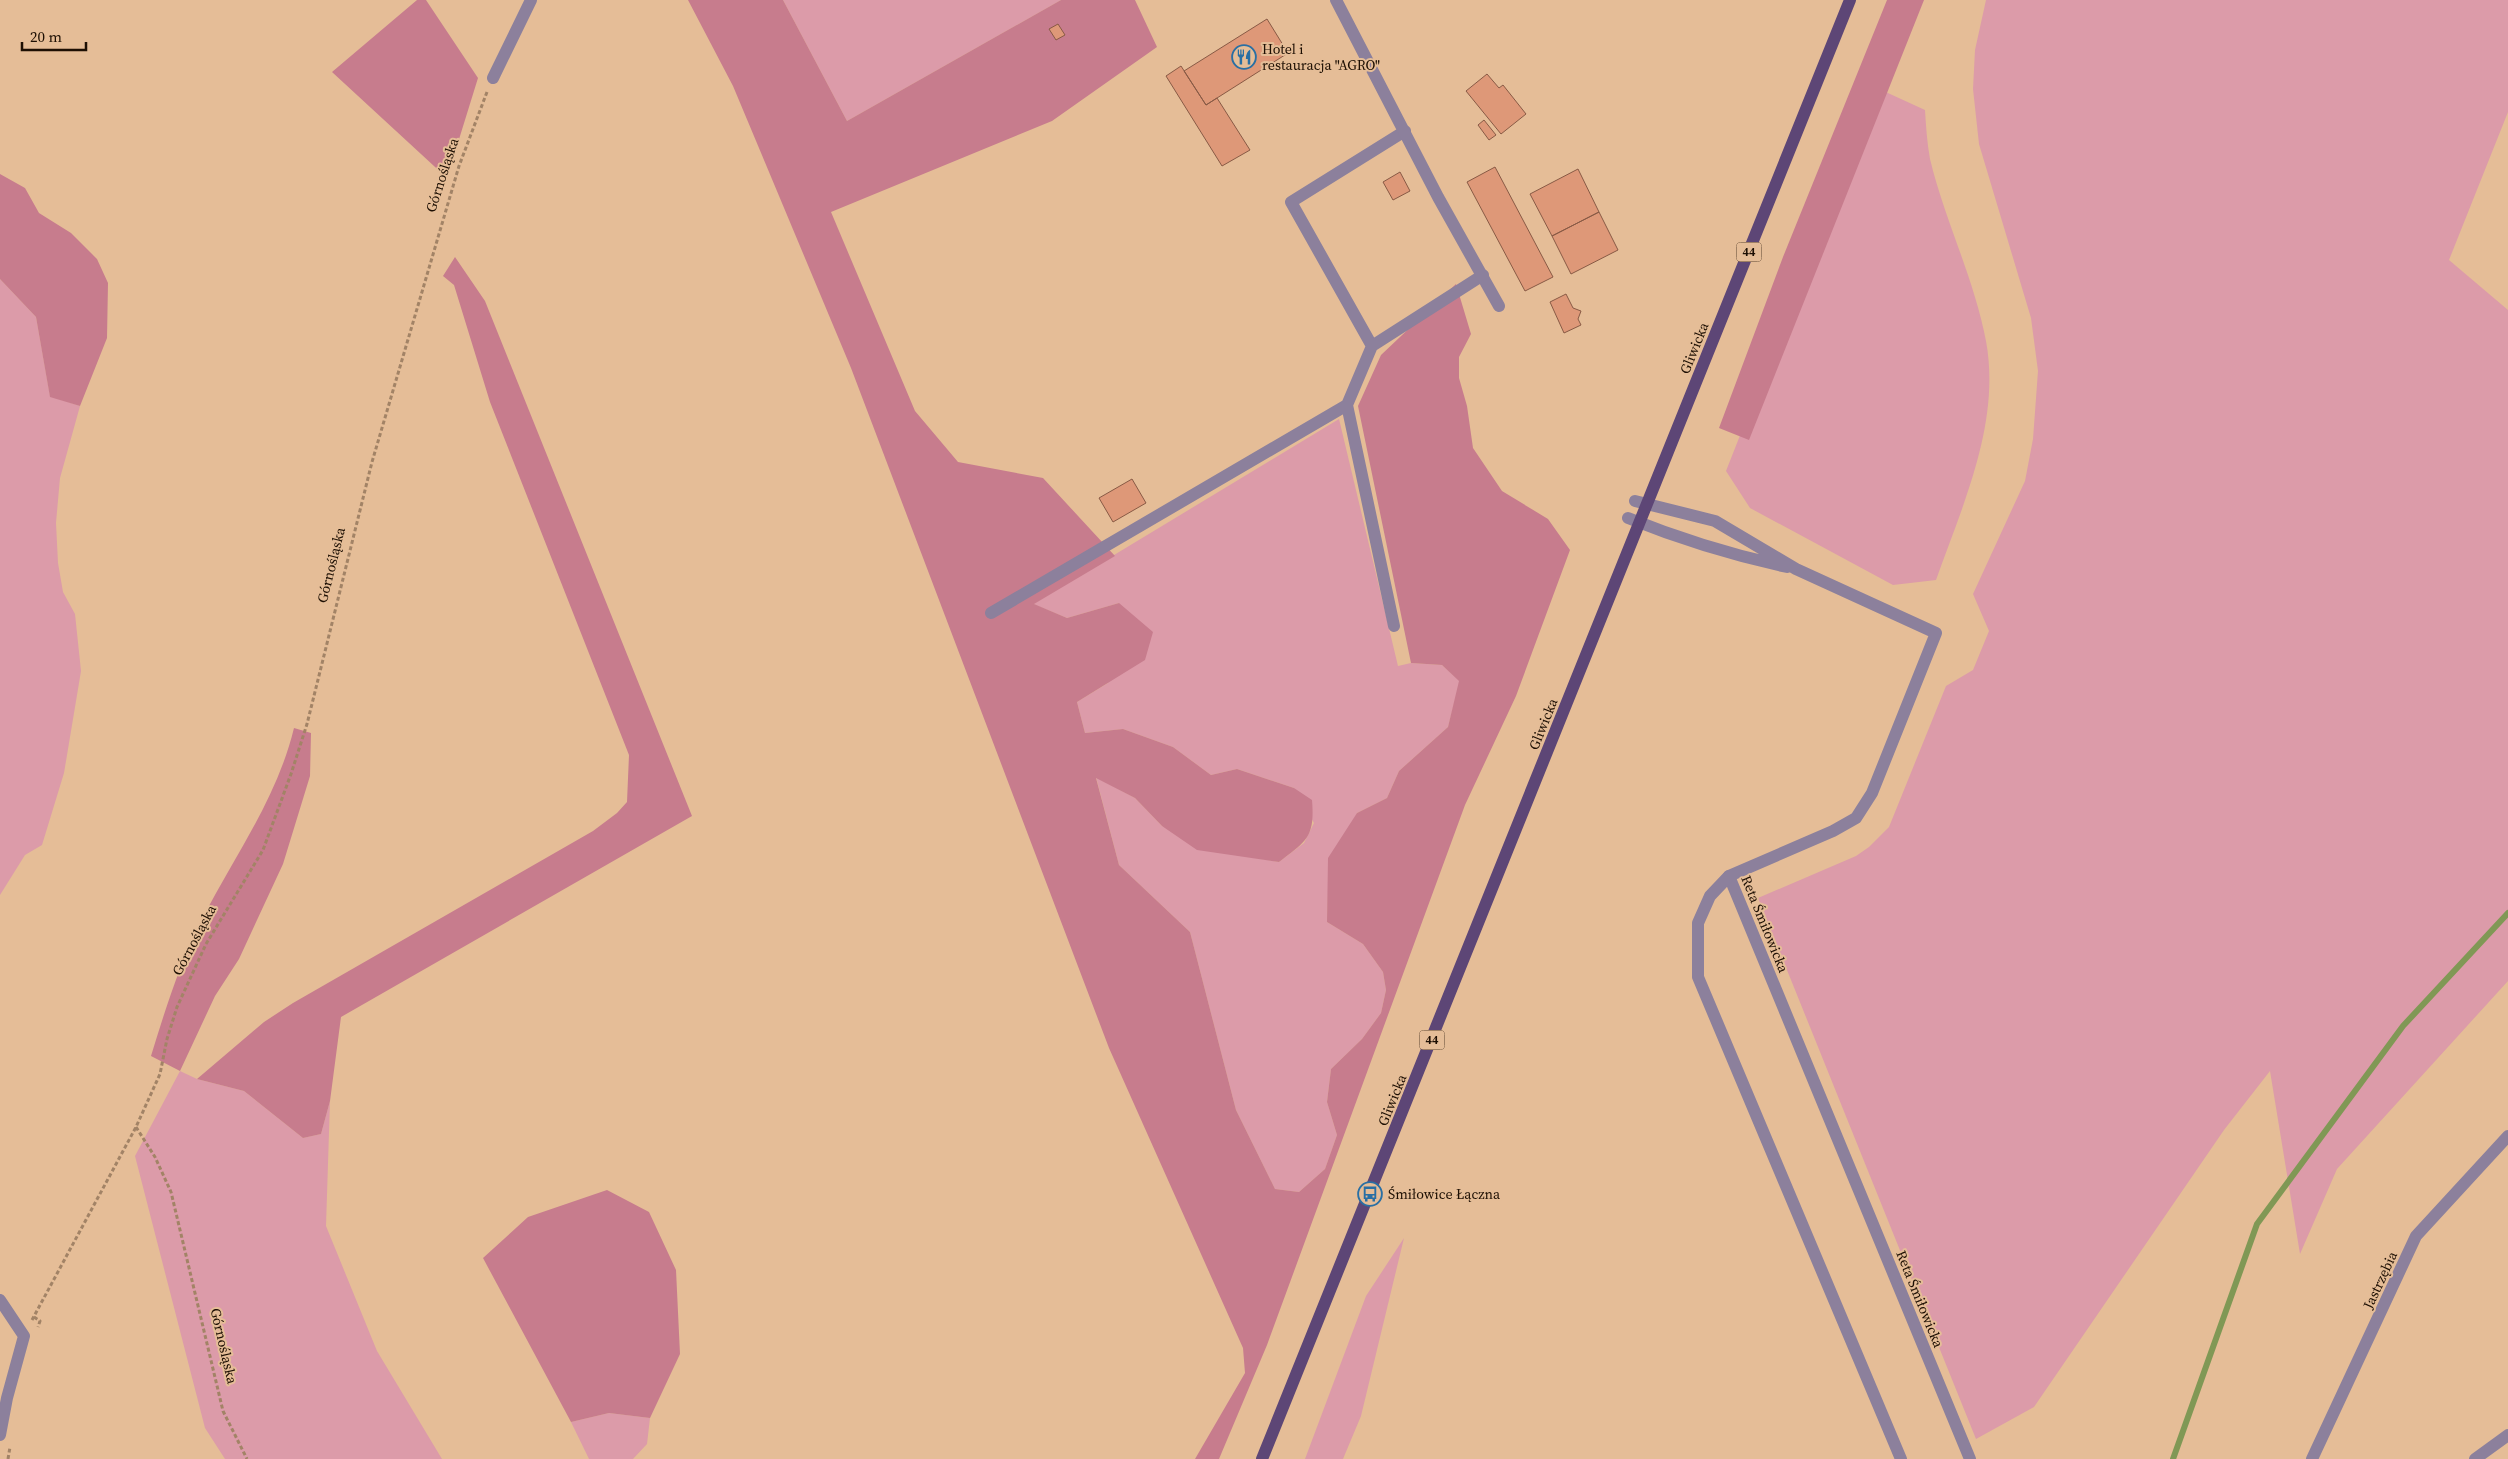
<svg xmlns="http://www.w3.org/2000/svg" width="2508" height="1459" viewBox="0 0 2508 1459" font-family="'Source Serif 4',serif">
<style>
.green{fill:#dc9ba9}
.forest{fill:#c77c8d}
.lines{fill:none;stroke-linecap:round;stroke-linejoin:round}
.stream{stroke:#809855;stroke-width:6}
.building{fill:#de9878;stroke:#885a45}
.path{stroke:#a28366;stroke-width:3;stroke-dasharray:4 2.5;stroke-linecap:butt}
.service{stroke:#8c809c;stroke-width:12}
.minor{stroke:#8c809c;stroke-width:12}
.primary{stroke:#5d4676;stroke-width:12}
.labels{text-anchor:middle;stroke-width:4;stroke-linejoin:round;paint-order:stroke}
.shield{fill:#e5bd97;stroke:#59432f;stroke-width:1}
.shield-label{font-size:12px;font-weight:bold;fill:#1d0f03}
.poi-label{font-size:14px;fill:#1d0f03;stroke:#e5bd97;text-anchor:start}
.street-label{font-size:14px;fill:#1d0f03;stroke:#e5bd97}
</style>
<rect width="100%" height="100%" fill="#e5bd97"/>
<path class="green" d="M 783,0 L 1061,0 L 847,121 Z
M 1986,0 L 2508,0 L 2508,112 L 2449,260 L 2508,310 L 2508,981 L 2337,1169 L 2300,1254 L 2270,1071 L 2224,1130 L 2034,1407 L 1976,1439 L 1758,898 L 1856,856 L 1869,847 L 1889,827 L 1946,686 L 1973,670 L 1989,631 L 1973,594 L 2025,481 L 2033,439 L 2038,371 L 2031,318 L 1979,144 L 1973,89 L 1975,50 Z
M 1877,88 L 1925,110 C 1926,126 1927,143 1930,159 C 1945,221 1974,278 1986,341 C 2001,423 1963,504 1936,580 L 1893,585 L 1750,508 L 1726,471 Z
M 0,279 L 36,317 L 50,396 L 80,406 L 60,478 L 56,523 L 58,563 L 63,592 L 75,614 L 81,671 L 64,773 L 42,845 L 25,855 L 0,895 Z
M 1339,419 L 1398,666 L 1411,663 L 1442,665 L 1460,681 L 1448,727 L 1399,771 L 1387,798 L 1357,813 L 1328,894 L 1327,922 L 1363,944 L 1383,972 L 1386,990 L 1381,1013 L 1362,1039 L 1331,1069 L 1327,1102 L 1337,1135 L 1325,1169 L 1299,1192 L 1275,1189 L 1236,1110 L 1190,932 L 1119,865 L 1096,777 L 1135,798 L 1162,826 L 1239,855 L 1279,862 L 1304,843 L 1314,823 L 1294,788 L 1237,769 L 1211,775 L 1173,747 L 1123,729 L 1085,733 L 1077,702 L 1108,683 L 1119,603 L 1067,618 L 1033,604 Z
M 180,1071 L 197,1079 L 244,1091 L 303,1138 L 321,1134 L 330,1101 L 326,1226 L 377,1351 L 442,1459 L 225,1459 L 205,1428 L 135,1156 Z
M 1404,1238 L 1361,1416 L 1343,1459 L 1305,1459 L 1366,1296 Z
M 609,1413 L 650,1418 L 647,1444 L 633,1459 L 589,1459 L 571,1422 Z"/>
<path class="forest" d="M 417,0 L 426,0 L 478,78 L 447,178 L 332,72 Z
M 688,0 L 783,0 L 847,121 L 1061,0 L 1135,0 L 1157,47 L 1052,121 L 831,212 L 915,411 L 958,462 L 1043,478 L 1115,556 L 1034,604 L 1067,618 L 1119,603 L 1153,632 L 1145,660 L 1077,702 L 1085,733 L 1123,729 L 1173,747 L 1211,775 L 1237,769 L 1294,788 L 1312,800 C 1315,837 1307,841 1279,862 L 1197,850 L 1162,826 L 1135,798 L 1096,778 L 1119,865 L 1190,932 L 1236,1110 L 1275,1189 L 1299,1192 L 1325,1169 L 1337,1135 L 1327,1102 L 1331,1069 L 1362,1039 L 1381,1013 L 1386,990 L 1383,972 L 1363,944 L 1327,922 L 1328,858 L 1357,813 L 1387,798 L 1399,771 L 1448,727 L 1459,681 L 1442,665 L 1411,663 L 1358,406 L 1381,355 L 1456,284 L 1471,334 L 1459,357 L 1459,378 L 1467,406 L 1473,448 L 1502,491 L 1548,519 L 1570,550 L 1516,696 L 1465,805 L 1267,1345 L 1219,1459 L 1195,1459 L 1245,1373 L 1243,1348 L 1109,1048 L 851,368 L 733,86 Z
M 1887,0 L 1924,0 L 1749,440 L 1719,428 L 1783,257 Z
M 0,174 L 25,188 L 39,213 L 71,233 L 97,259 L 108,283 L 107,338 L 80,406 L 50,397 L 36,317 L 0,279 Z
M 455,257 L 485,301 L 692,816 L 341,1017 L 330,1101 L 321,1134 L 303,1138 L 244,1091 L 197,1079 L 264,1022 L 293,1003 L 593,831 L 617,813 L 627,802 L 629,755 L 490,402 L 454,285 L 443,276 Z
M 294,728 L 311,733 L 310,776 L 283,864 L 239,959 L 215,996 L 180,1071 L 151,1056 C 166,1007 180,963 203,917 C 236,854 277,798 294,728 Z
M 607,1190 L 649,1212 L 676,1270 L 680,1354 L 650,1418 L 609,1413 L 571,1422 L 483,1258 L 528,1217 Z"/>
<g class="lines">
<path class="stream" d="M 2173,1459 L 2257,1224 L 2403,1026 L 2508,913"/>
</g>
<path class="building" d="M 1267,19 L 1288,53 L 1206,105 L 1184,71 Z
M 1058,24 L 1065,35 L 1056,40 L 1049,29 Z
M 1181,66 L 1206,105 L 1217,98 L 1250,150 L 1222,166 L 1166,76 Z
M 1487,74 L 1499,88 L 1503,85 L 1526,114 L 1501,134 L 1466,91 Z
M 1484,120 L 1496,135 L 1489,140 L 1478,125 Z
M 1495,167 L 1553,277 L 1525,291 L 1467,182 Z
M 1578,169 L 1599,212 L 1552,236 L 1530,194 Z
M 1400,172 L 1410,191 L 1393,200 L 1383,182 Z
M 1599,212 L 1618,250 L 1571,274 L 1552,236 Z
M 1566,294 L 1573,308 L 1581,311 L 1578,319 L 1581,325 L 1564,333 L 1550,302 Z
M 1132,479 L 1146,503 L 1113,522 L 1099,498 Z"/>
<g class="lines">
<path class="path" d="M 136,1127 L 155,1157 L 171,1192 L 223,1411 L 247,1459
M 34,1317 L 40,1321 L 38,1327
M 32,1320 L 136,1127 L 160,1074 L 167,1039 L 177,1007 L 206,944 L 263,850 L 291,774 L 307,724 L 372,462 L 459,166 L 487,92
M 8,1459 L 10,1447"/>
<path class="service" d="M 1372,346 L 1483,275
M 991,613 L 1347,405
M 1394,626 L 1347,405 L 1372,346 L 1291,202 L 1405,131
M 1729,876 L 1970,1459
M 2475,1459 L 2508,1435"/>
<path class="minor" d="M 1336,0 L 1438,197 L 1499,306
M 493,78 L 531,0
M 1635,501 L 1715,521 L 1796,569 L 1936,633 L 1872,793 L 1856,818 L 1833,831 L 1729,876 L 1710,896 L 1698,923 L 1698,977 L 1901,1459
M 1628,518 C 1680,539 1732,555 1787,567
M 0,1300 L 24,1336 L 7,1398 L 0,1435
M 2312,1459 L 2416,1236 L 2508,1136"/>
<path class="primary" d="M 1262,1459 L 1850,0"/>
</g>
<defs>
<g id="restaurant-ring" transform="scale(1.25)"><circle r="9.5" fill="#e5bd97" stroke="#296fa4" stroke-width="1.5"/><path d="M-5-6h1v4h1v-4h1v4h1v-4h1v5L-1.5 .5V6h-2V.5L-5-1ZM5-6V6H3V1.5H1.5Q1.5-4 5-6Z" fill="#296fa4"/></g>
<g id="bus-ring" transform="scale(1.25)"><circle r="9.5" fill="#e5bd97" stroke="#296fa4" stroke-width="1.5"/><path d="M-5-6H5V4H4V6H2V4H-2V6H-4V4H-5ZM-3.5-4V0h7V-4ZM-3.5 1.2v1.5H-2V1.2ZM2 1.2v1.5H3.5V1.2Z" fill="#296fa4"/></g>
</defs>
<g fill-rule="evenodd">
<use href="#restaurant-ring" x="1244" y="57"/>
<use href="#bus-ring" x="1370" y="1194"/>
</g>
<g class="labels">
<g class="shield">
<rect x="1736.5" y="242.5" width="25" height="19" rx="4"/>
<rect x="1419.5" y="1030.5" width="25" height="19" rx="4"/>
</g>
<g class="shield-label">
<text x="1749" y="256">44</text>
<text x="1432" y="1044">44</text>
</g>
<g class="poi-label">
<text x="1262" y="54">Hotel i<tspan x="1262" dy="16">restauracja "AGRO"</tspan></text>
<text x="1388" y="1199">Śmiłowice Łączna</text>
</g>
<g class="street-label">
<text transform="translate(442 175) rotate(-72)" y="5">Górnośląska</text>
<text transform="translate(1694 348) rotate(-68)" y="5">Gliwicka</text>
<text transform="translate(331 565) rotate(-76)" y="5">Górnośląska</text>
<text transform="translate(1543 724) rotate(-68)" y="5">Gliwicka</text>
<text transform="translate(1765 924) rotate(68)" y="5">Reta Śmiłowicka</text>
<text transform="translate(194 940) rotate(-62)" y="5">Górnośląska</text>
<text transform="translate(1392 1100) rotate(-68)" y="5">Gliwicka</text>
<text transform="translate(2380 1280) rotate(-65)" y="5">Jastrzębia</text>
<text transform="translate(1920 1299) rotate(68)" y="5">Reta Śmiłowicka</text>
<text transform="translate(224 1346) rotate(77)" y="5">Górnośląska</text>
</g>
</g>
<path d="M22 42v8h64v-8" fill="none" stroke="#1d0f03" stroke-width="2.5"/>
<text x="30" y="42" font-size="15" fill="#1d0f03" stroke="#e5bd97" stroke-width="4" paint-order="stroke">20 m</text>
</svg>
